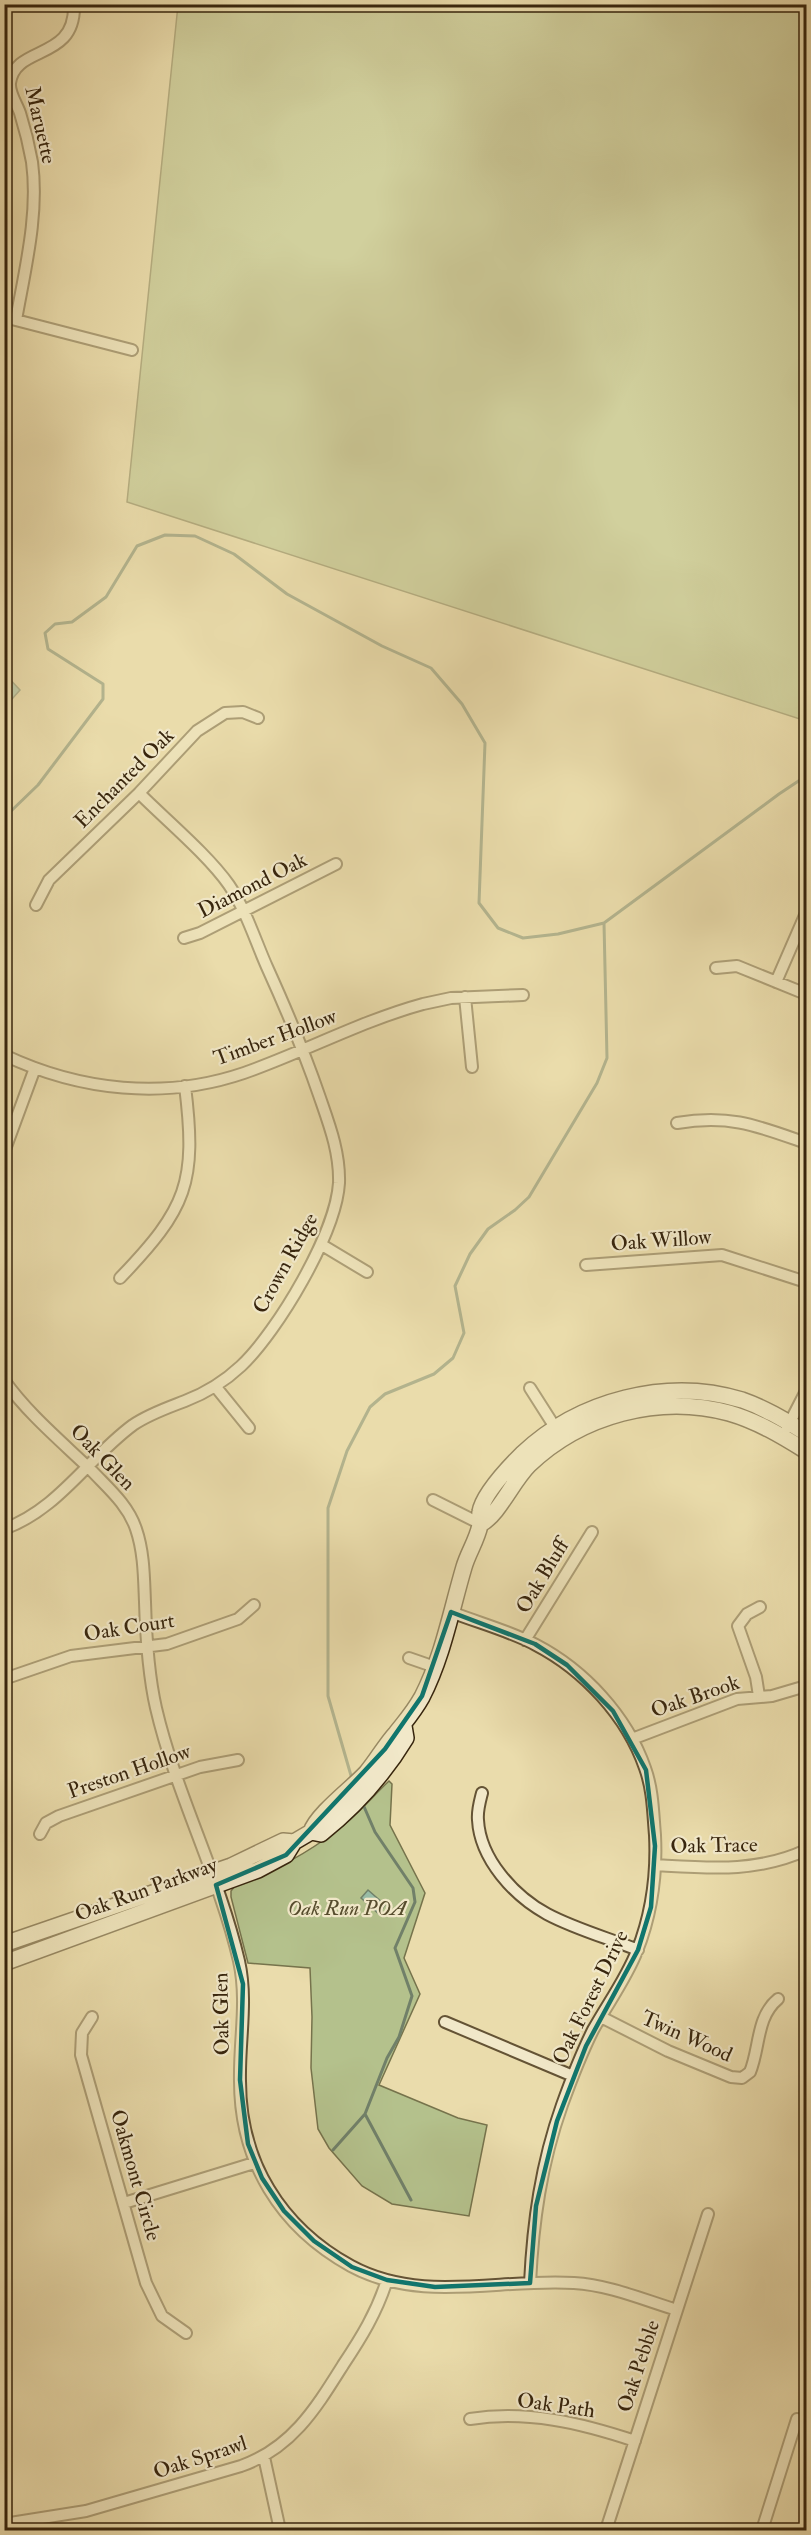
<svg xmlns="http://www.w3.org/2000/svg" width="811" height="2535" viewBox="0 0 811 2535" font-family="'IM FELL Double Pica',serif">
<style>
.green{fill:#b4c18c;stroke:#76734c;stroke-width:1.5}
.water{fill:#98bca7;stroke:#718069;stroke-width:1.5}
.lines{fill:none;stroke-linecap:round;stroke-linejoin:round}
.stream{stroke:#718069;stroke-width:3}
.street-casing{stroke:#645335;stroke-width:14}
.secondary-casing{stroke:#37250d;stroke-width:18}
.street{stroke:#f1e8c9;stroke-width:10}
.secondary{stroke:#f1e8c9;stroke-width:15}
.marked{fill:none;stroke:#0f766e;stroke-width:4.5;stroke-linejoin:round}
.labels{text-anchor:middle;stroke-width:4.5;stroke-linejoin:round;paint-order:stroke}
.street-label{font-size:21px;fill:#37250d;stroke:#f1e8c9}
.park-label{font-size:21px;font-style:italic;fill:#564c2d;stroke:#f1e8c9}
</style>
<rect width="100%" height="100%" fill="#eadcac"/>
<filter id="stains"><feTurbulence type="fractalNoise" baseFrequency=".00333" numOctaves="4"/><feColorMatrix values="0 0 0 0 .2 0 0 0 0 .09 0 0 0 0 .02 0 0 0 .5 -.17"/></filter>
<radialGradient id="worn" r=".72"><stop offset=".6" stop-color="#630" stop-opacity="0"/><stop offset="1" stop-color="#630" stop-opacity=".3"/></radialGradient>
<path class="green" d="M 178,5 L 806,5 L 806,721 L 127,502 Z
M 389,1781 L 392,1784 L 390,1825 L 425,1893 L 404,1958 L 420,1994 L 379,2085 L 458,2118 L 487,2125 L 469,2216 L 392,2204 L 362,2186 L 329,2148 L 318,2129 L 311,2068 L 312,2017 L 310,1968 L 248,1963 L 231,1897 L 231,1891 L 235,1886 C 275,1871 312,1851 345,1824 C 361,1811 374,1795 389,1781 Z"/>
<path class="water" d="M 5,674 L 20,690 L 5,707 L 4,707 Z
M 368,1890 L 385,1905 L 379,1914 L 361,1898 Z"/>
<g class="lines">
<path class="stream" d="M 4,815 L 9,813 L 38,785 L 103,699 L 103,684 L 48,649 L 45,633 L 55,624 L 72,622 L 106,597 L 137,546 L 165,535 L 195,536 L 234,554 L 287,594 L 382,646 L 431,668 L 462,704 L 485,743 L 479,903 L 498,928 L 523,938 L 558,934 L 604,923 L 779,794 L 806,776
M 352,1779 L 328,1696 L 328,1508 L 347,1451 L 370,1407 L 385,1394 L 434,1374 L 453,1358 L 464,1333 L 455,1286 L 470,1254 L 488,1229 L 515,1210 L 529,1197 L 597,1083 L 607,1058 L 604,923
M 365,2114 L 411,2200
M 333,2150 L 365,2114 L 387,2058 L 399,2037 L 412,1996 L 395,1948 L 415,1902 L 413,1888 L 375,1832 L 362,1802"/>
<g class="street-casing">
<path id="street" d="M 4,317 L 132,350
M 16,320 C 25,269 39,214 32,162 C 29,145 25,129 20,113 C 17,104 9,93 10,83 C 15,44 76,62 74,4
M 36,905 L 49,880 L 139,793 L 197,731 L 225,713 L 243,712 L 258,718
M 184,938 L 200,933 L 336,864
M 716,968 L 737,966 L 806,994
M 776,982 L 806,913
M 465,997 L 472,1067
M 4,1055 C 80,1091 165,1100 244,1073 C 304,1052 361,1021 423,1004 L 451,998 L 523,995
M 677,1123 C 730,1114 758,1126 806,1143
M 4,1152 L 35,1068
M 322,1245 L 367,1272
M 586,1265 L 722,1255 L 806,1282
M 120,1278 C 187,1208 197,1183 185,1086
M 4,1380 C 28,1414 62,1442 92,1471 C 109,1489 128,1505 136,1529 C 144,1552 144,1578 145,1602 C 146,1637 148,1673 156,1708 C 176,1794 219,1875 239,1961 C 248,2001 239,2041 240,2081 C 240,2161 280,2227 351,2266 C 421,2304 499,2278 574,2283 C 609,2285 644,2300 677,2310
M 215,1386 L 249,1428
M 530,1388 L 558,1432
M 787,1428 L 806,1391
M 433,1500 L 481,1524
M 4,1529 C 59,1509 88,1458 133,1425 C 149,1414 167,1408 185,1401 C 206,1393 225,1381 241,1366 C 278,1331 336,1233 339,1183 C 340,1152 329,1124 319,1095 C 304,1051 286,1009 267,967 C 255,940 246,910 229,885 C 208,855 166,820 139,793
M 451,1612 C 479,1623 510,1631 536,1645 C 584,1670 627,1716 645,1768 C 653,1790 653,1812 655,1835 C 657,1875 652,1913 637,1951 C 626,1979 608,2003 593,2030 C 581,2054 571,2080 562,2105 C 541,2164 533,2222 530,2283
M 525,1640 L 592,1532
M 409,1658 L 435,1667
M 4,1679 L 71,1656 L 167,1644 L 238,1619 L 254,1605
M 759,1696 L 756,1677 L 738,1626 L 747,1614 L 760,1607
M 632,1739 L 737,1699 L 772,1696 L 806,1686
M 482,1793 C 480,1801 477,1811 478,1820 C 480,1859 514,1896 547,1914 C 575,1929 608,1938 638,1950
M 40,1834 L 46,1823 L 59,1816 L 200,1767 L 238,1760
M 655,1865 C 708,1868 757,1873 806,1850
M 92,2017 L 82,2033 L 81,2055 L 146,2283 L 162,2316 L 186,2333
M 601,2017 L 668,2051 L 731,2077 L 742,2078 L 750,2072 C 760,2048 756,2017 778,1999
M 445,2022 L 573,2076
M 124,2203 L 254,2163
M 470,2419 C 527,2410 581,2423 635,2441
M 264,2457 L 280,2530
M 4,2524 L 86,2511 L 241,2466 C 292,2448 316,2408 343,2365 C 361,2338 377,2312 387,2280
M 606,2530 L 708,2214
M 762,2530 L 797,2419 L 806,2422"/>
</g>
<g class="secondary-casing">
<path id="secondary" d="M 481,1524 C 499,1514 512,1482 529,1465 C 581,1415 659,1394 729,1413 C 757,1421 782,1436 806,1451
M 311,1832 L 321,1834 C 356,1806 383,1776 406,1738 L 404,1726
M 4,1944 L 231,1866 L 283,1841 L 294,1842
M 4,1963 L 258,1870 L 286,1855 L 294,1842 L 311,1832 C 316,1815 352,1788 366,1773 C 377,1760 385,1745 396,1733 C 407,1719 413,1713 422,1697 C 443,1656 451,1611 464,1567 C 468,1553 477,1540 480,1525 C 481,1521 479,1516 480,1512 C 483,1494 510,1466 522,1454 C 579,1400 667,1377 742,1400 C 765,1408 786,1421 806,1433"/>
</g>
<use href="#street" class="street"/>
<use href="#secondary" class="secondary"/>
</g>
<path d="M0 0H811V2535H0ZM 451,1612 L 535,1644 L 567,1665 L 613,1711 L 646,1770 L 655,1846 L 651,1907 L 638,1950 L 586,2046 L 557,2121 L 536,2206 L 530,2283 L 435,2287 L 387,2280 L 352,2267 L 314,2241 L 284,2211 L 262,2178 L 248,2144 L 240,2080 L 243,1984 L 216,1885 L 286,1855 L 385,1749 L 422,1696 Z" fill="#eadcac" fill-opacity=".55" fill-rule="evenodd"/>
<path class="marked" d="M 451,1612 L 535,1644 L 567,1665 L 613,1711 L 646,1770 L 655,1846 L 651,1907 L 638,1950 L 586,2046 L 557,2121 L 536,2206 L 530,2283 L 435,2287 L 387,2280 L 352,2267 L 314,2241 L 284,2211 L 262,2178 L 248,2144 L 240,2080 L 243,1984 L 216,1885 L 286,1855 L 385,1749 L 422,1696 Z"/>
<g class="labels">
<g class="street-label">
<text transform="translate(41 125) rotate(77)" y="7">Maruette</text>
<text transform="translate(124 778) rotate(-45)" y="7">Enchanted Oak</text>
<text transform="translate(252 885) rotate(-27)" y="7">Diamond Oak</text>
<text transform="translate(275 1037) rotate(-20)" y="7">Timber Hollow</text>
<text transform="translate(661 1240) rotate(-4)" y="7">Oak Willow</text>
<text transform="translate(285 1263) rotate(-61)" y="7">Crown Ridge</text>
<text transform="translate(103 1457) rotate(46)" y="7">Oak Glen</text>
<text transform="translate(542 1576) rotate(-59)" y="7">Oak Bluff</text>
<text transform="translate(129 1627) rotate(-9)" y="7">Oak Court</text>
<text transform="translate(695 1696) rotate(-19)" y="7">Oak Brook</text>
<text transform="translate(129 1771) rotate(-19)" y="7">Preston Hollow</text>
<text transform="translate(714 1845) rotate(-1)" y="7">Oak Trace</text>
<text transform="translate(146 1889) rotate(-20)" y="7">Oak Run Parkway</text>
<text transform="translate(590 1997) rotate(-64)" y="7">Oak Forest Drive</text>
<text transform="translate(221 2014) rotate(-91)" y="7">Oak Glen</text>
<text transform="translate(687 2036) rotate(24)" y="7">Twin Wood</text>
<text transform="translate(136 2175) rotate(74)" y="7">Oakmont Circle</text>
<text transform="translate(638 2366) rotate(-72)" y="7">Oak Pebble</text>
<text transform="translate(556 2405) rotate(8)" y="7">Oak Path</text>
<text transform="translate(200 2457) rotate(-18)" y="7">Oak Sprawl</text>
</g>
<g class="park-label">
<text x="347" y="1915">Oak Run POA</text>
</g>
</g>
<rect width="811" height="2535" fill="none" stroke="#eadcac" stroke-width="24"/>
<rect x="6" y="6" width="799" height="2523" fill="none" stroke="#37250d" stroke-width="3"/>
<rect x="12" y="12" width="787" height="2511" fill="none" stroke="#37250d" stroke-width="1.5"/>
<rect width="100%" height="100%" filter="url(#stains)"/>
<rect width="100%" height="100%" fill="url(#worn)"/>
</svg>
